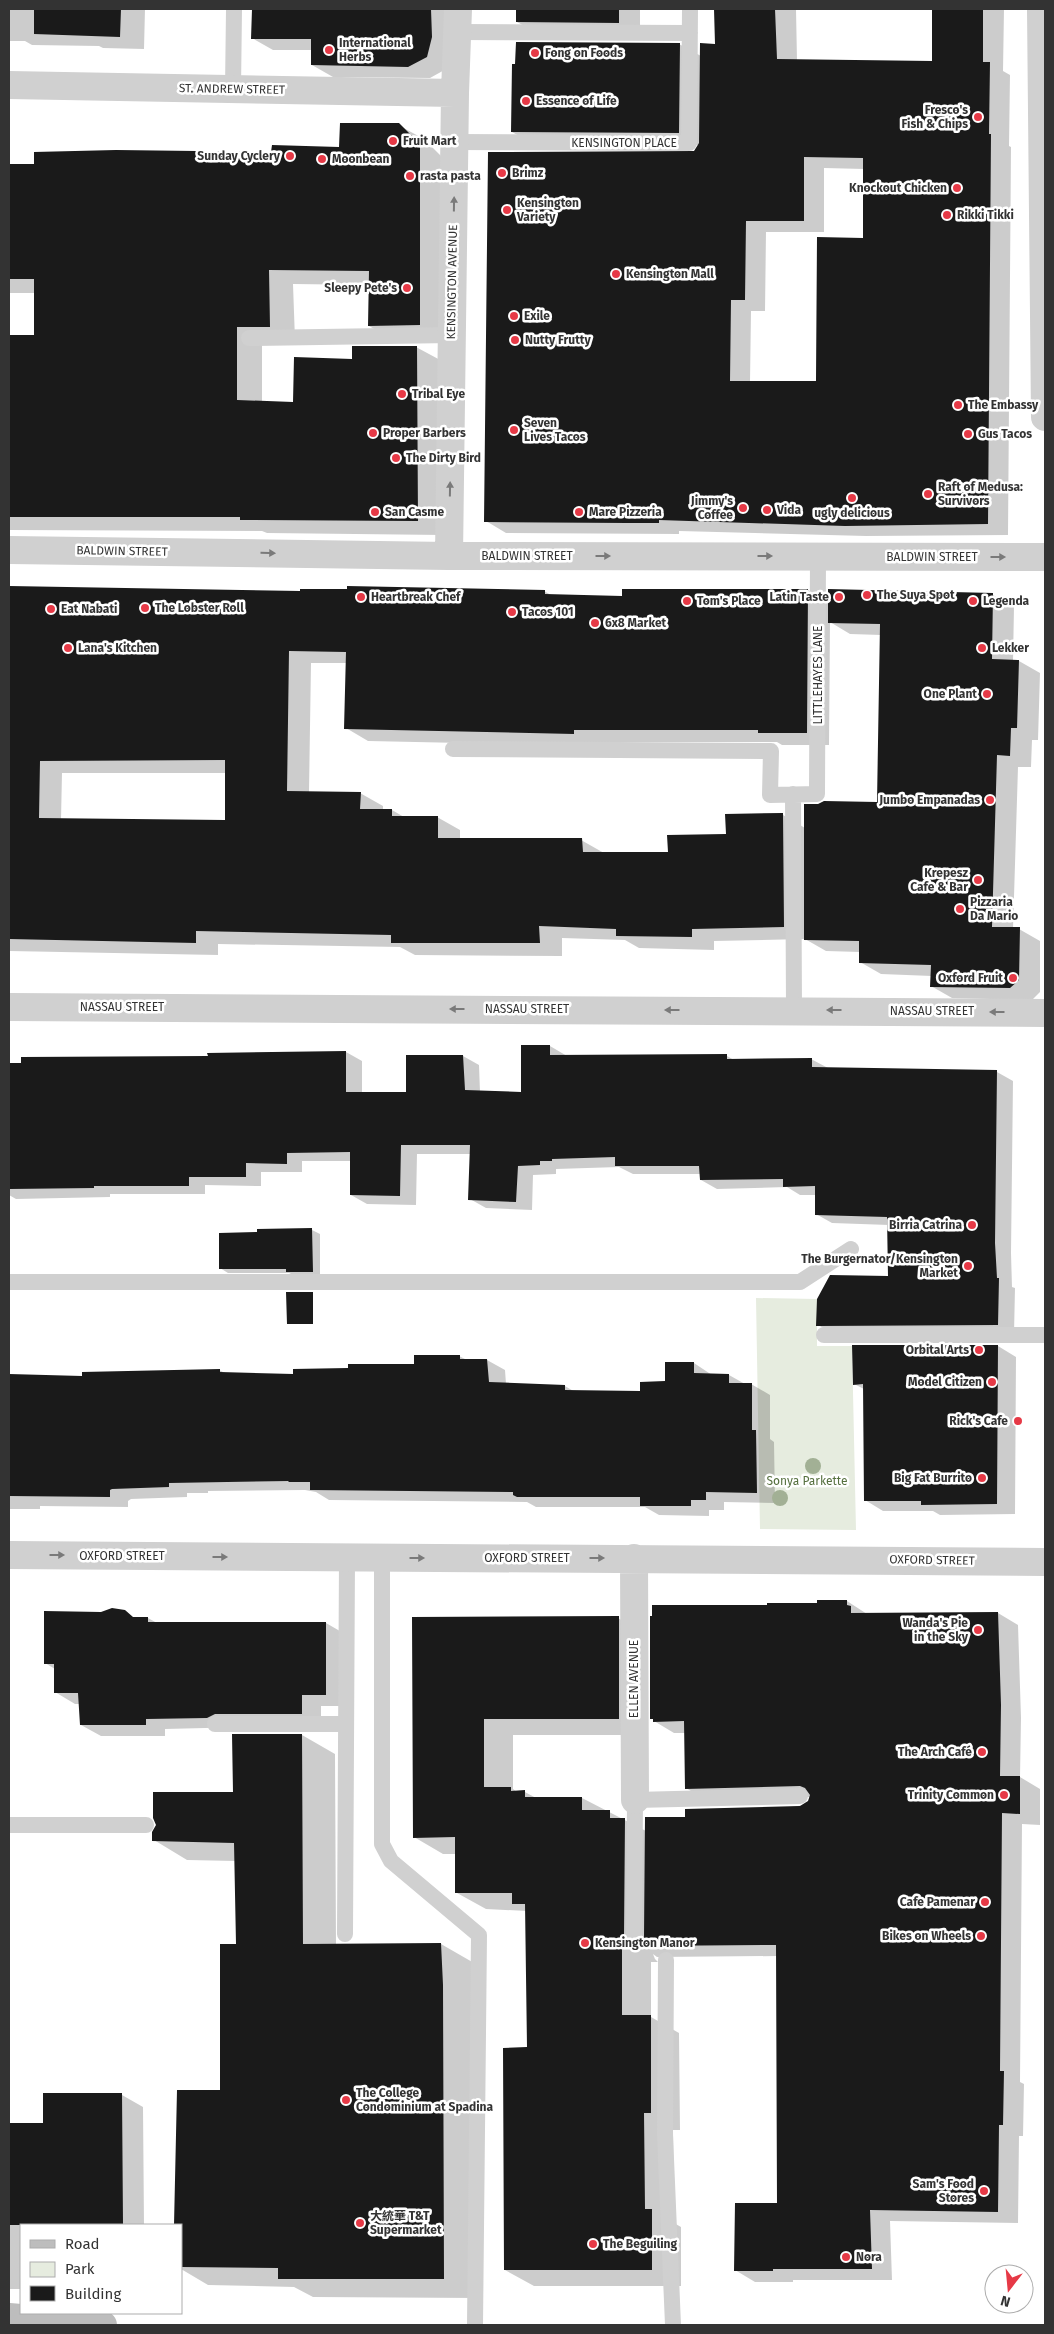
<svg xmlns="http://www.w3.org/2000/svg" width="1054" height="2334" viewBox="0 0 1054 2334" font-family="'Fira Sans','Noto Sans SC',sans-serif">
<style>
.green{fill:#e6ecdf}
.shadow{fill:#0003;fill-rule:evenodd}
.building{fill:#1a1a1a;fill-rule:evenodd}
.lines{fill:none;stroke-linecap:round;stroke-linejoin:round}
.lane{stroke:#d0d0d0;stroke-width:16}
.street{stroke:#d0d0d0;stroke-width:28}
.secondary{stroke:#bdbdbd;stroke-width:28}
.tree{fill:#a2b095}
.oneway{fill:#7a7a7a}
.poi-dot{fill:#e63946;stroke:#fff;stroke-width:2}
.labels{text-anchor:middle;stroke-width:5;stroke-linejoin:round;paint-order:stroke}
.poi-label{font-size:12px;font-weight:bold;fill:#333;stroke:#fff;text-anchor:start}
.street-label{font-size:12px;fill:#333;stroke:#fff}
.park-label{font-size:12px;fill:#56703f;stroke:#fff}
</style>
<rect width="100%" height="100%" fill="#fff"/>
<path class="green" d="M 756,1298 L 817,1299 L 817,1346 L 852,1346 L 856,1530 L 760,1529 Z"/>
<path class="shadow" d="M 9,9 L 145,9 L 144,49 L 103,48 L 99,46 L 32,45 L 25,41 L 9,41 Z
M 253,9 L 451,9 L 448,68 L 430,78 L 333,77 L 312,65 L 312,50 L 273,50 L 252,38 Z
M 517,9 L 640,9 L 640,34 L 539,34 L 517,22 Z
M 715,9 L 796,9 L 797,60 L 933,63 L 933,9 L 1004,9 L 1003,71 L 1010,75 L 1009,146 L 1011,147 L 1008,535 L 866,536 L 679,531 L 679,534 L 506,533 L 486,521 L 689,154 L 699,149 L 699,145 L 535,145 L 512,132 L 679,44 L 701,56 L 715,45 ZM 824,168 L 864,169 L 864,239 L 817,382 L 750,382 L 751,311 L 765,311 L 766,232 L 824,232 Z
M 398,125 L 424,139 L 445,160 L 445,339 L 394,340 L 369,326 L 370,285 L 293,284 L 295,340 L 262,340 L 262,402 L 294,403 L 354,360 L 416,347 L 442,361 L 443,535 L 267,533 L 262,531 L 9,530 L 9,336 L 35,337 L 35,293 L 9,293 L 9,165 L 272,154 L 340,148 Z
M 9,587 L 301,592 L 544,591 L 551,595 L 623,597 L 808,590 L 829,602 L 829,590 L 993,595 L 1014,607 L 1013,661 L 1019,661 L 1040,673 L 1038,740 L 1032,740 L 1031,767 L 1018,767 L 1013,929 L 1019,929 L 1040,941 L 1040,992 L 1032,1000 L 952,998 L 931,986 L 932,976 L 881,974 L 860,962 L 860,952 L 826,951 L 805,939 L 714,941 L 714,950 L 639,948 L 625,940 L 562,938 L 562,956 L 415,955 L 400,947 L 218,944 L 218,955 L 9,951 ZM 830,622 L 850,634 L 881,635 L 878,803 L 805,828 L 783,815 L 727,835 L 669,853 L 604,853 L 581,840 L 460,839 L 460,830 L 437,817 L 404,817 L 392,810 L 383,810 L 383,806 L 360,793 L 309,792 L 311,663 L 347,663 L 346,728 L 368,741 L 597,746 L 597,742 L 777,742 L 782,745 L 829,745 ZM 62,773 L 226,773 L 226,821 L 61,820 Z
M 550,1046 L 567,1056 L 727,1056 L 734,1060 L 811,1059 L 828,1068 L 997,1072 L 1013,1081 L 1011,1253 L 1012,1287 L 1015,1288 L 1014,1334 L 834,1334 L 818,1325 L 889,1277 L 889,1225 L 832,1223 L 816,1214 L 816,1195 L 800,1195 L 787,1187 L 717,1189 L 701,1180 L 701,1174 L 633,1174 L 619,1167 L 556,1169 L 556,1174 L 533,1175 L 532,1210 L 486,1208 L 470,1199 L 471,1154 L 417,1154 L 416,1205 L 367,1204 L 351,1195 L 351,1161 L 302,1161 L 302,1172 L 261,1172 L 261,1186 L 205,1185 L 205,1194 L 110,1194 L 110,1197 L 16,1199 L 9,1195 L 9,1064 L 346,1052 L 362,1061 L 362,1093 L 407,1094 L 463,1056 L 479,1065 L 480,1092 L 522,1094 Z
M 258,1230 L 312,1230 L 320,1234 L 320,1276 L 295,1276 L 289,1273 L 228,1273 L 220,1268 L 258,1233 Z
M 998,1346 L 1016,1357 L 1015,1514 L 940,1515 L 933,1511 L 883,1511 L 865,1500 L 864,1389 L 854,1384 Z
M 459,1356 L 467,1360 L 487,1360 L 505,1370 L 506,1384 L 565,1386 L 575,1392 L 641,1392 L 667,1382 L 694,1363 L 712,1375 L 729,1375 L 745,1384 L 751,1384 L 770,1395 L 770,1439 L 774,1442 L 775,1503 L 724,1502 L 724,1510 L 709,1510 L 709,1516 L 659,1515 L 645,1507 L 536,1507 L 527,1502 L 329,1500 L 316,1492 L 305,1490 L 208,1491 L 208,1493 L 187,1493 L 187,1497 L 131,1499 L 128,1501 L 128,1507 L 40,1506 L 40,1509 L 9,1509 L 9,1376 L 83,1378 L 219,1370 L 225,1373 L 294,1375 L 415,1365 Z
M 847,1601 L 867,1614 L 998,1613 L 1018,1625 L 1021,1718 L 1020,1777 L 1040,1789 L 1040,1825 L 1022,1824 L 1020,2082 L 1024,2084 L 1023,2136 L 1019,2136 L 1018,2223 L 890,2221 L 892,2280 L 793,2280 L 793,2282 L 755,2282 L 735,2270 L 778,2204 L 777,1956 L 657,1957 L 653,1954 L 655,1959 L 658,1962 L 651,1962 L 651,2017 L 679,2033 L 680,2130 L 673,2130 L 674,2223 L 681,2227 L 681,2286 L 534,2286 L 505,2270 L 528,2049 L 527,1911 L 486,1909 L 457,1893 L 456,1854 L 443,1854 L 414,1837 L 413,1618 L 618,1618 L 647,1635 L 648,1735 L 513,1735 L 513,1789 L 517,1792 L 525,1792 L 536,1798 L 582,1798 L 646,1831 L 687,1819 L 806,1805 L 811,1797 L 706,1800 L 686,1788 L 685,1733 L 674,1733 L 654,1721 L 769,1606 Z
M 112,1609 L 118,1609 L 134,1618 L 148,1618 L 157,1623 L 326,1623 L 345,1634 L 346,1706 L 321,1706 L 321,1725 L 165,1729 L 165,1736 L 101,1736 L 81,1725 L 80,1704 L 75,1704 L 55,1692 L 55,1669 L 45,1663 L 101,1613 Z
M 302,1735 L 335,1754 L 336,1945 L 441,1944 L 474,1963 L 477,2298 L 313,2297 L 294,2287 L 208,2285 L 181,2269 L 181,2225 L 176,2225 L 178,2091 L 221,2092 L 237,1946 L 236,1861 L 187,1860 L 154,1840 L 234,1793 Z
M 122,2095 L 143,2107 L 144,2225 L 21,2225 L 21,2289 L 9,2289 L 9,2125 L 44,2125 Z"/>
<path class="building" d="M 34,9 L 121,9 L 120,37 L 34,34 Z
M 252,9 L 431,9 L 432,37 L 427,57 L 408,67 L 311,65 L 311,39 L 251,39 Z
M 516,9 L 619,9 L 619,23 L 516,22 Z
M 714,9 L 775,9 L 777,59 L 932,61 L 932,9 L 983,9 L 983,62 L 990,62 L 989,134 L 991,134 L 988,524 L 845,526 L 659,520 L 659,523 L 628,523 L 484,522 L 488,152 L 694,151 L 699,143 L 700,43 L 715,44 ZM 804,157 L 863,158 L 863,238 L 817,237 L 816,381 L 730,381 L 731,300 L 745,300 L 746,221 L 804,221 Z
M 516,42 L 680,43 L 679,133 L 511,132 L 512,64 L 515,64 Z
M 340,123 L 399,123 L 420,144 L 420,325 L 368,326 L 369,271 L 269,270 L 270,327 L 237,327 L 237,400 L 293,402 L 294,357 L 352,359 L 352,346 L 417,346 L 418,521 L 240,520 L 240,517 L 9,517 L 9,335 L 34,335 L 34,279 L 9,279 L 9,164 L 34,164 L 34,152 L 116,150 L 271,152 L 272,145 L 339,147 Z
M 9,586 L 300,591 L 300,589 L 347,589 L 347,586 L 545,590 L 545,594 L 622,596 L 622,589 L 808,589 L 807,733 L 758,733 L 758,730 L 574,730 L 574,734 L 344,729 L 346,652 L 289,651 L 287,791 L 361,792 L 360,809 L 392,809 L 392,816 L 438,816 L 438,838 L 582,838 L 583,852 L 668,852 L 667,835 L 726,834 L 725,814 L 783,813 L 784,927 L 692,929 L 692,937 L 616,936 L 616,929 L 539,926 L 540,943 L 391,943 L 391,935 L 196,931 L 196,943 L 9,939 ZM 225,760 L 225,820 L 39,818 L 40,761 Z
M 828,589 L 993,593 L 992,659 L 1019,660 L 1017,728 L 1011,728 L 1010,756 L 997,755 L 992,927 L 1020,927 L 1019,980 L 1010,988 L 930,987 L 931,965 L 859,963 L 859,941 L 804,940 L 804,804 L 818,804 L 824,801 L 877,802 L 880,624 L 828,623 Z
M 521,1045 L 550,1045 L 550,1055 L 727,1054 L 727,1059 L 812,1058 L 812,1067 L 997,1070 L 995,1243 L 997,1278 L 999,1278 L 998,1325 L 816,1326 L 817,1299 L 830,1275 L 888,1276 L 887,1217 L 815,1215 L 815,1186 L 783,1187 L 783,1179 L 700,1180 L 699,1166 L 615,1166 L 615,1157 L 552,1159 L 552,1161 L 540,1161 L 540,1165 L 518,1166 L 516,1202 L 468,1200 L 470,1145 L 401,1145 L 400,1196 L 350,1195 L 350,1152 L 287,1153 L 287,1164 L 246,1163 L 246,1177 L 189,1177 L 189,1186 L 94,1186 L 94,1188 L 9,1189 L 9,1063 L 21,1063 L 21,1057 L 208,1056 L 207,1053 L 346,1051 L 346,1092 L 406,1092 L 406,1055 L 463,1055 L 465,1090 L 521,1092 Z
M 312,1228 L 313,1272 L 286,1272 L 286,1269 L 219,1269 L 219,1233 L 257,1232 L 257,1229 Z
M 286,1292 L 313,1292 L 313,1324 L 287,1324 Z
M 852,1345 L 998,1345 L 997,1504 L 921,1505 L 921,1501 L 864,1501 L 863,1384 L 853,1385 Z
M 414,1355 L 460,1355 L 460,1359 L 487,1359 L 489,1382 L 565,1385 L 565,1390 L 640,1391 L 640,1382 L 665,1381 L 665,1362 L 694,1362 L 694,1373 L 729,1374 L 729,1383 L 752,1383 L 752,1430 L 756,1430 L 757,1493 L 706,1492 L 706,1500 L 691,1500 L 691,1506 L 640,1506 L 640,1497 L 517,1497 L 513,1495 L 513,1492 L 310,1490 L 310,1482 L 288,1482 L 289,1481 L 169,1483 L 169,1487 L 112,1489 L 110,1490 L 110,1497 L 9,1496 L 9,1374 L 82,1376 L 82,1372 L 220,1369 L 220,1372 L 293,1374 L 293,1369 L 348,1368 L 348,1364 L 414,1364 Z
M 817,1600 L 847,1600 L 847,1605 L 851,1606 L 851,1613 L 998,1612 L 1001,1705 L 1000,1776 L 1020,1776 L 1020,1814 L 1002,1813 L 1000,2071 L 1004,2071 L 1003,2125 L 999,2125 L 998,2212 L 870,2210 L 872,2269 L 773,2269 L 773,2271 L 734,2271 L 735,2203 L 777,2203 L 776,1945 L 636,1946 L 642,1941 L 644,1936 L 645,1817 L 685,1817 L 685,1809 L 800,1806 L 808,1801 L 810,1795 L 805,1788 L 800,1786 L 685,1789 L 684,1721 L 653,1722 L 653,1719 L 650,1719 L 650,1616 L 652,1616 L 652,1605 L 767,1605 L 767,1603 L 817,1603 Z
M 112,1608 L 125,1610 L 133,1617 L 148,1617 L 148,1622 L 326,1622 L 326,1695 L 302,1695 L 302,1714 L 215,1714 L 207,1718 L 146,1719 L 146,1725 L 80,1725 L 78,1693 L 54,1693 L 54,1664 L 44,1664 L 44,1611 L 101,1612 Z
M 619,1616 L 619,1719 L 484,1719 L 484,1787 L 511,1787 L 511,1791 L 525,1790 L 525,1797 L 582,1797 L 582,1810 L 610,1810 L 610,1818 L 625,1818 L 624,1936 L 626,1941 L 632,1946 L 622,1946 L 622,2015 L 651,2015 L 651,2113 L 644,2113 L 645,2209 L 652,2209 L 652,2270 L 504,2270 L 503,2048 L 527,2047 L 525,1904 L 512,1904 L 512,1893 L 455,1893 L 455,1837 L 413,1838 L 412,1617 Z
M 232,1734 L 302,1734 L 303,1944 L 441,1943 L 443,1985 L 444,2279 L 278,2279 L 278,2268 L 181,2267 L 181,2225 L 174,2225 L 177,2090 L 220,2090 L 220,1944 L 236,1944 L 234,1843 L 152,1841 L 152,1832 L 156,1825 L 153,1818 L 153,1792 L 233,1792 Z
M 43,2093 L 122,2093 L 123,2225 L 9,2225 L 9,2123 L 43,2123 Z"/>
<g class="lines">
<path class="lane" d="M 458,32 L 690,33
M 233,89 L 234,9
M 454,142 L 689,143 L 690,9
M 249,338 L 452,335
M 453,749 L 771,751 L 770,795 L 817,794 L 818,556
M 793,794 L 794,1010
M 9,1282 L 800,1282 L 851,1249
M 824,1335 L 1045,1335
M 382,1558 L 382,1844 L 391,1861 L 479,1935 L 475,2325
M 215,1724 L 346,1724
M 9,1825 L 146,1825
M 345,1934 L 347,1558
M 634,1936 L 635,1800 L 800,1796
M 666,1960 L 665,2135 L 673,2325"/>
<path class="street" d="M 1041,9 L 1045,417
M 9,85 L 455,93
M 9,550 L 449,556 L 1045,557
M 449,556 L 455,93 L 458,9
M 9,1007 L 1045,1013
M 9,1555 L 1045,1562
M 634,1558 L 635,1800"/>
<path class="secondary" d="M 9,2317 L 103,2325"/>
</g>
<g class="tree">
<circle cx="813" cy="1466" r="8"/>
<circle cx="780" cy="1498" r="8"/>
</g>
<defs><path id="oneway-solid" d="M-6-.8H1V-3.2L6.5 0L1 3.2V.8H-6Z" transform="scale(1.25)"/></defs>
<g class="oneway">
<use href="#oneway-solid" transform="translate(454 204) rotate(-89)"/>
<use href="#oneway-solid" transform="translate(450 489) rotate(-89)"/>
<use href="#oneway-solid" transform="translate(268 553) rotate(1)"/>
<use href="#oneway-solid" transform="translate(603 556)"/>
<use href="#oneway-solid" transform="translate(765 556)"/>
<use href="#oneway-solid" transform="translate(998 557)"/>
<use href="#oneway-solid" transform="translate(457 1009) rotate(-180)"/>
<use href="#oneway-solid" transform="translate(672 1010) rotate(-180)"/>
<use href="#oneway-solid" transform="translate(834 1010) rotate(-180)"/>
<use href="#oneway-solid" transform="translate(997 1012) rotate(-180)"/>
<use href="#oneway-solid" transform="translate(57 1555)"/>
<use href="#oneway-solid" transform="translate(220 1557)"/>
<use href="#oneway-solid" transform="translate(417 1558)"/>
<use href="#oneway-solid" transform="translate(597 1558)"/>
</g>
<g class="poi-dot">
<circle cx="329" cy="50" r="5"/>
<circle cx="535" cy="53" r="5"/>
<circle cx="526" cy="101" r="5"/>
<circle cx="978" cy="117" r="5"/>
<circle cx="393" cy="141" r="5"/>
<circle cx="290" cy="156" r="5"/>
<circle cx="322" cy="159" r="5"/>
<circle cx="502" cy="173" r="5"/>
<circle cx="410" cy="176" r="5"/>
<circle cx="957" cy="188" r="5"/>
<circle cx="507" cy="210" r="5"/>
<circle cx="947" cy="215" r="5"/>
<circle cx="616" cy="274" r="5"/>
<circle cx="407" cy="288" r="5"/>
<circle cx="514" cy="316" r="5"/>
<circle cx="515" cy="340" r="5"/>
<circle cx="402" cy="394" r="5"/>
<circle cx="958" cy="405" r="5"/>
<circle cx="514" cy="430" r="5"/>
<circle cx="373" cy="433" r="5"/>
<circle cx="968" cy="434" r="5"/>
<circle cx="396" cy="458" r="5"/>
<circle cx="928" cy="494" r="5"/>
<circle cx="852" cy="498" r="5"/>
<circle cx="743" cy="508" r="5"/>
<circle cx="767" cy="510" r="5"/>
<circle cx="375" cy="512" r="5"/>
<circle cx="579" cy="512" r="5"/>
<circle cx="867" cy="595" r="5"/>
<circle cx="361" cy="597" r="5"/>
<circle cx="839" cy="597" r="5"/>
<circle cx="687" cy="601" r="5"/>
<circle cx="973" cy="601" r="5"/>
<circle cx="145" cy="608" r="5"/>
<circle cx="51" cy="609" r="5"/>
<circle cx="512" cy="612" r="5"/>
<circle cx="595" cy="623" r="5"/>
<circle cx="68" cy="648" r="5"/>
<circle cx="982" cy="648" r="5"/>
<circle cx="987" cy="694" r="5"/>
<circle cx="990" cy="800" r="5"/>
<circle cx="978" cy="880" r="5"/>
<circle cx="960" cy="909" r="5"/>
<circle cx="1013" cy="978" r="5"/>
<circle cx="972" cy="1225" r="5"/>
<circle cx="968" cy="1266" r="5"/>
<circle cx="979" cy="1350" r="5"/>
<circle cx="992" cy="1382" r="5"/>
<circle cx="1018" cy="1421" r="5"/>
<circle cx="982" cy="1478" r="5"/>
<circle cx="978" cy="1630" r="5"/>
<circle cx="982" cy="1752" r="5"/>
<circle cx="1004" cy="1795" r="5"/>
<circle cx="985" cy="1902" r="5"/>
<circle cx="981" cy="1936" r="5"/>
<circle cx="585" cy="1943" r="5"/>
<circle cx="346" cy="2100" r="5"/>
<circle cx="984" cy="2191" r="5"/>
<circle cx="360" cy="2223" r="5"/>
<circle cx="593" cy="2244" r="5"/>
<circle cx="846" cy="2257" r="5"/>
</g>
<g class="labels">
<g class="poi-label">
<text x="339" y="47">International<tspan x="339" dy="14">Herbs</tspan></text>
<text x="545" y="57">Fong on Foods</text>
<text x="536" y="105">Essence of Life</text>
<text x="968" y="114" text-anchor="end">Fresco's<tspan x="968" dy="14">Fish &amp; Chips</tspan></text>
<text x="403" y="145">Fruit Mart</text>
<text x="280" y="160" text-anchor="end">Sunday Cyclery</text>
<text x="332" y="163">Moonbean</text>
<text x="512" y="177">Brimz</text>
<text x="420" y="180">rasta pasta</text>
<text x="947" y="192" text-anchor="end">Knockout Chicken</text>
<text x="517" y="207">Kensington<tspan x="517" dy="14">Variety</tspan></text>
<text x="957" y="219">Rikki Tikki</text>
<text x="626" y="278">Kensington Mall</text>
<text x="397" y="292" text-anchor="end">Sleepy Pete's</text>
<text x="524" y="320">Exile</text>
<text x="525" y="344">Nutty Frutty</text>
<text x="412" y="398">Tribal Eye</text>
<text x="968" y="409">The Embassy</text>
<text x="524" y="427">Seven<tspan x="524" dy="14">Lives Tacos</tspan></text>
<text x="383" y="437">Proper Barbers</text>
<text x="978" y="438">Gus Tacos</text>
<text x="406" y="462">The Dirty Bird</text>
<text x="938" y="491">Raft of Medusa:<tspan x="938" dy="14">Survivors</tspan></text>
<text x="733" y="505" text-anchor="end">Jimmy's<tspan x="733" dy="14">Coffee</tspan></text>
<text x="777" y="514">Vida</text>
<text x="385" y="516">San Casme</text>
<text x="589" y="516">Mare Pizzeria</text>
<text x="852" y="517" text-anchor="middle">ugly delicious</text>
<text x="877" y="599">The Suya Spot</text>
<text x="371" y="601">Heartbreak Chef</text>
<text x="829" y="601" text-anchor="end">Latin Taste</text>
<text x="697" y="605">Tom's Place</text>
<text x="983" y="605">Legenda</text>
<text x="155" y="612">The Lobster Roll</text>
<text x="61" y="613">Eat Nabati</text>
<text x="522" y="616">Tacos 101</text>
<text x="605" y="627">6x8 Market</text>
<text x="78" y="652">Lana's Kitchen</text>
<text x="992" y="652">Lekker</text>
<text x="977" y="698" text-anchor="end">One Plant</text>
<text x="980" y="804" text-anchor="end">Jumbo Empanadas</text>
<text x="968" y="877" text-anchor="end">Krepesz<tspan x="968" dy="14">Cafe &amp; Bar</tspan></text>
<text x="970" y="906">Pizzaria<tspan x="970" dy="14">Da Mario</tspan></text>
<text x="1003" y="982" text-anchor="end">Oxford Fruit</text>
<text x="962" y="1229" text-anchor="end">Birria Catrina</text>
<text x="958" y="1263" text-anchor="end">The Burgernator/Kensington<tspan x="958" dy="14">Market</tspan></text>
<text x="969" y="1354" text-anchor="end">Orbital Arts</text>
<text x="982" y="1386" text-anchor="end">Model Citizen</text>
<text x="1008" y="1425" text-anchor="end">Rick's Cafe</text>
<text x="972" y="1482" text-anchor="end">Big Fat Burrito</text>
<text x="968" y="1627" text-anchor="end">Wanda's Pie<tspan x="968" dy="14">in the Sky</tspan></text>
<text x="972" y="1756" text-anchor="end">The Arch Café</text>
<text x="994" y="1799" text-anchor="end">Trinity Common</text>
<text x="975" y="1906" text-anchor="end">Cafe Pamenar</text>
<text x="971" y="1940" text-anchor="end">Bikes on Wheels</text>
<text x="595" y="1947">Kensington Manor</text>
<text x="356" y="2097">The College<tspan x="356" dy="14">Condominium at Spadina</tspan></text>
<text x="974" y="2188" text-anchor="end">Sam's Food<tspan x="974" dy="14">Stores</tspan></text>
<text x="370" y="2220">大統華 T&amp;T<tspan x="370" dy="14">Supermarket</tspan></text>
<text x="603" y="2248">The Beguiling</text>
<text x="856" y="2261">Nora</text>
</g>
<g class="street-label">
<text transform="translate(232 89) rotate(1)" y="4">ST. ANDREW STREET</text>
<text x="624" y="147">KENSINGTON PLACE</text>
<text transform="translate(452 282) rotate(-89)" y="4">KENSINGTON AVENUE</text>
<text transform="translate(122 551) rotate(1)" y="4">BALDWIN STREET</text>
<text x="527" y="560">BALDWIN STREET</text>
<text x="932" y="561">BALDWIN STREET</text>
<text transform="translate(818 675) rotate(-90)" y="4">LITTLEHAYES LANE</text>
<text x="122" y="1011">NASSAU STREET</text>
<text x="527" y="1013">NASSAU STREET</text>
<text x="932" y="1015">NASSAU STREET</text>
<text x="122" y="1560">OXFORD STREET</text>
<text x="527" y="1562">OXFORD STREET</text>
<text transform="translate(932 1560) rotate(1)" y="4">OXFORD STREET</text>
<text transform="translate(634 1679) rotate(-90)" y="4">ELLEN AVENUE</text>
</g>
<g class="park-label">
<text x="807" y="1485">Sonya Parkette</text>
</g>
</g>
<rect width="1054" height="2334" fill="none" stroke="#333333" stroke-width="20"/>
<rect x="20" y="2224" width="162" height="90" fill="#ffffff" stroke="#adadad"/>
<rect x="30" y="2240" width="25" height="8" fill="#bdbdbd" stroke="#adadad"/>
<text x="65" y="2249" font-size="15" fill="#333333">Road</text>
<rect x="30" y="2262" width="25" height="15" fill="#e6ecdf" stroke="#adadad"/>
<text x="65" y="2274" font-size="15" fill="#333333">Park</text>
<rect x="30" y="2286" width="25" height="15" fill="#1a1a1a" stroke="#adadad"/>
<text x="65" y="2299" font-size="15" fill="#333333">Building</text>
<g transform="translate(1009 2289) rotate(196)"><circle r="24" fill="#ffffff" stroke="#adadad"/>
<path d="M0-4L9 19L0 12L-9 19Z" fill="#e63946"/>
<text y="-8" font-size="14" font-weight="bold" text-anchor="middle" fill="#333333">N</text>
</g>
</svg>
